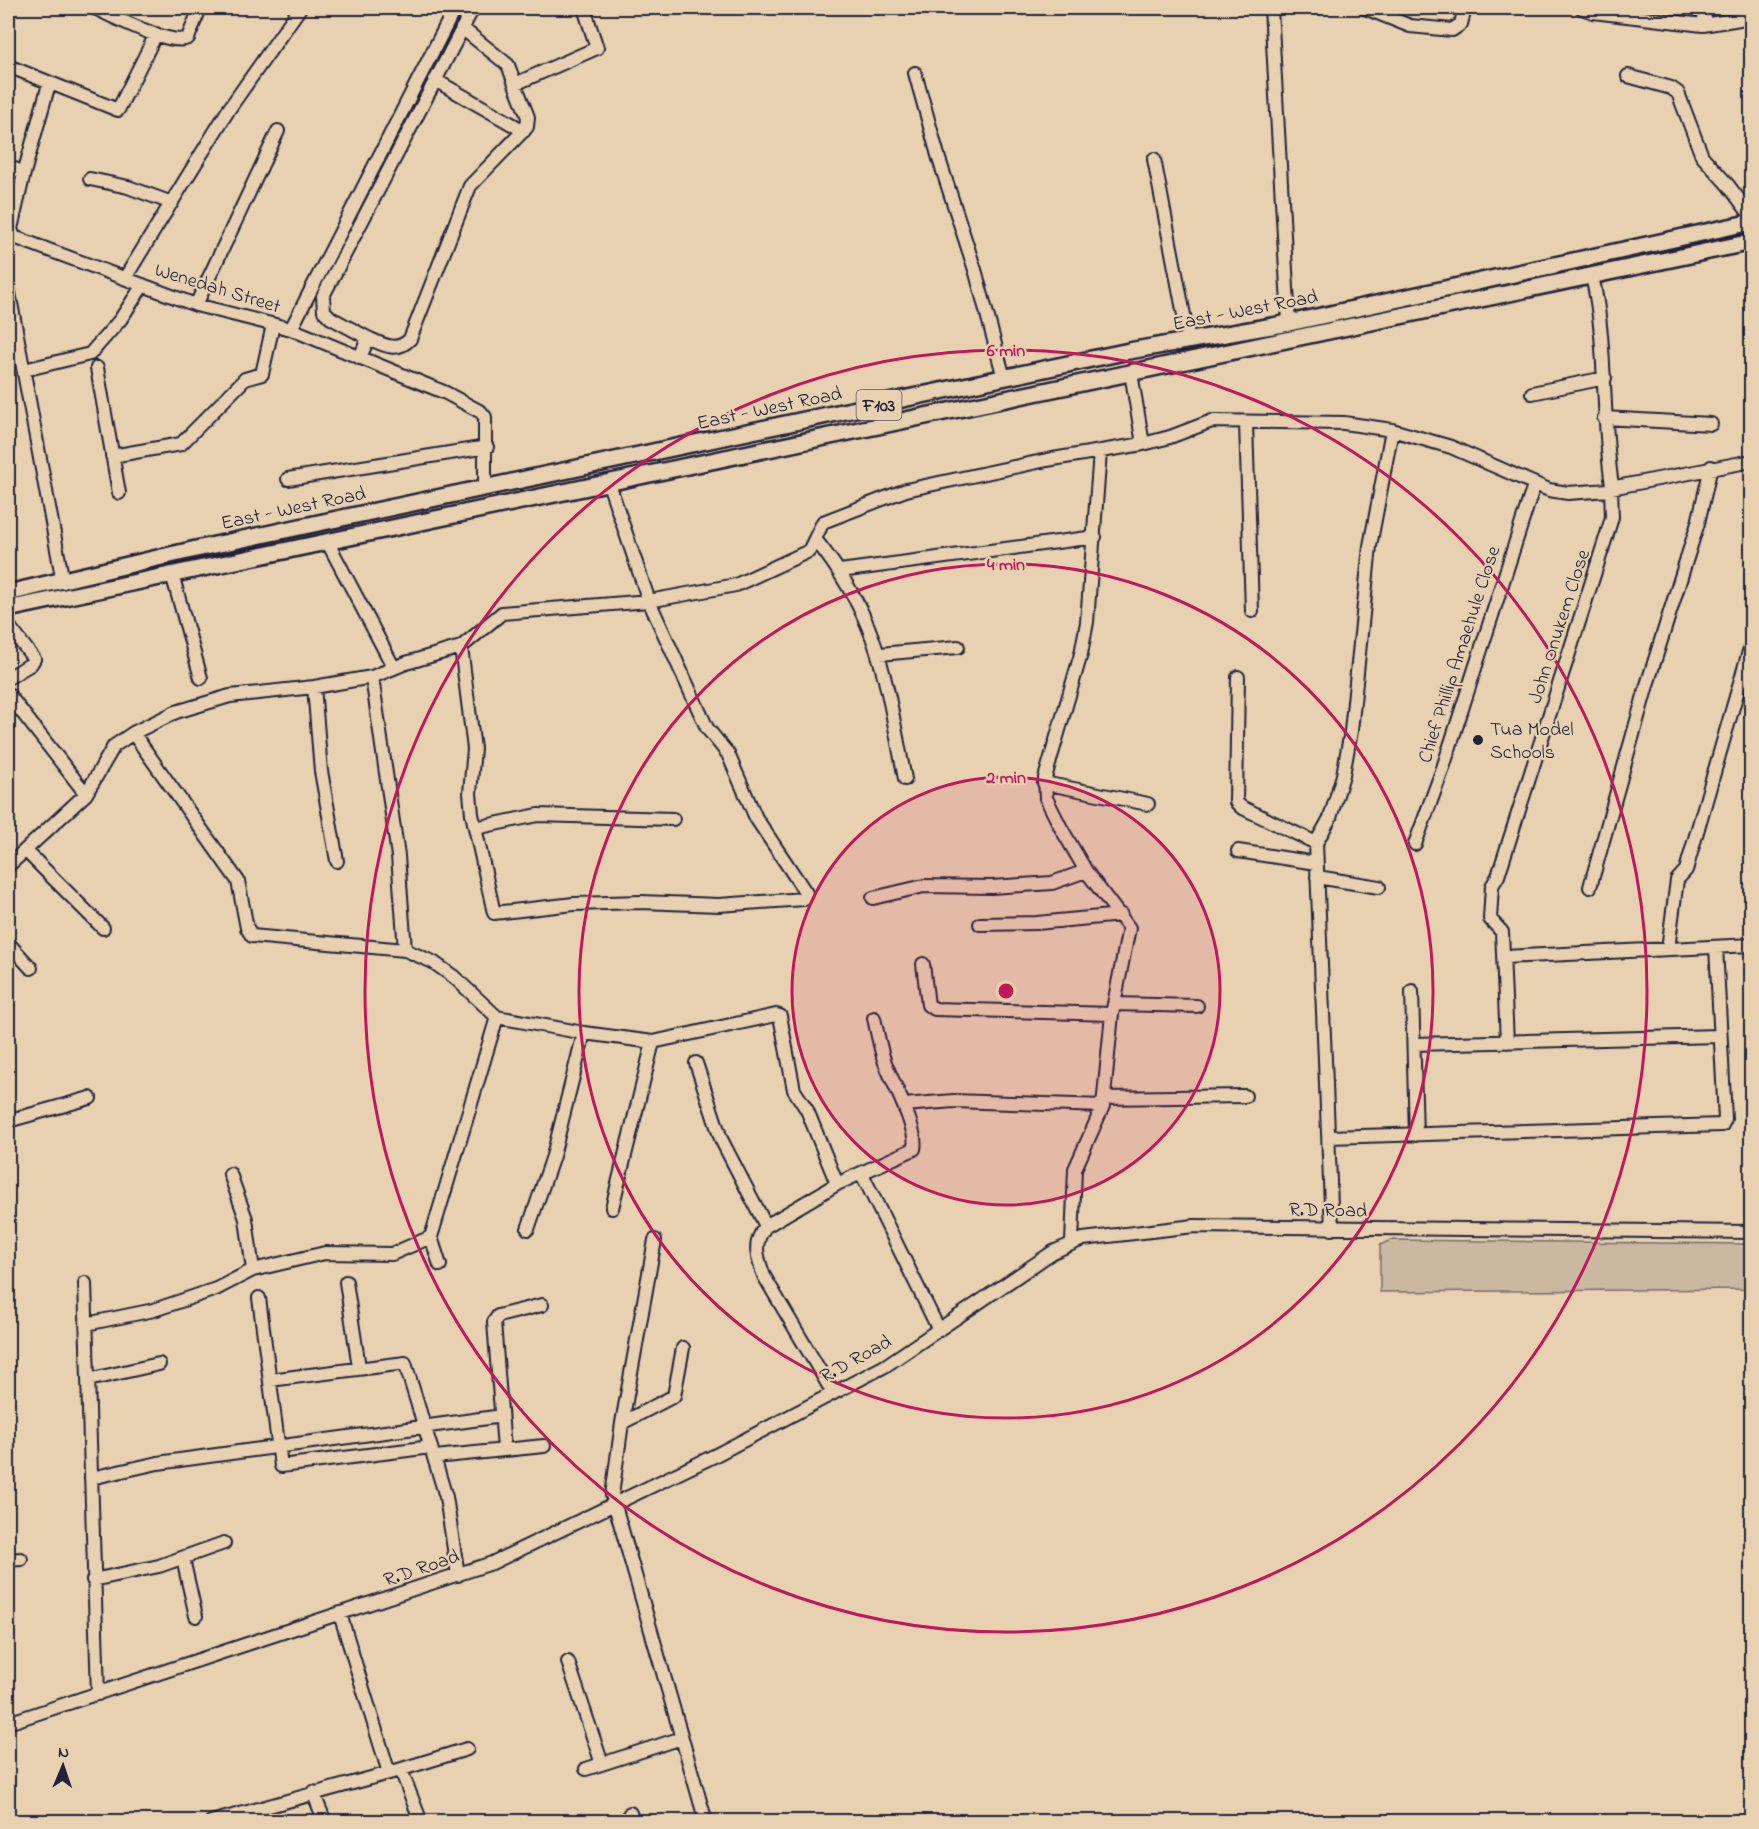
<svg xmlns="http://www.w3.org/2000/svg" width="1759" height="1829" viewBox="0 0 1759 1829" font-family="'Indie Flower',sans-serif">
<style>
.green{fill:#cbb8a0;stroke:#766d6e;stroke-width:1.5}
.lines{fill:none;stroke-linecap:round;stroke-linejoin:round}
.minor-casing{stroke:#22223b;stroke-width:16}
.major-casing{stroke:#22223b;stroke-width:20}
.minor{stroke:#e8d1b1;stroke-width:12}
.major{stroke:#e8d1b1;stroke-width:15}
.ring{fill:none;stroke:#c2185b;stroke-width:3}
.poi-dot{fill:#22223b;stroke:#e8d1b1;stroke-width:2}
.labels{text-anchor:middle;stroke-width:4.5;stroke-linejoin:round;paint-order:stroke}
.shield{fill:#e8d1b1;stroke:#5d565e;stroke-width:1.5}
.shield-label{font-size:18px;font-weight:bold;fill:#22223b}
.street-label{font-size:20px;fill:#22223b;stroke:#e8d1b1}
.poi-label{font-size:20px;fill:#22223b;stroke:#e8d1b1;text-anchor:start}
.centre{fill:#c2185b;stroke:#e8d1b1;stroke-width:3}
.ring-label{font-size:18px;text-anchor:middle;font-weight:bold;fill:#c2185b;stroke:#e8d1b1;stroke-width:4.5;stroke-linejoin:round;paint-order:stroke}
</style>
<rect width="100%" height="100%" fill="#e8d1b1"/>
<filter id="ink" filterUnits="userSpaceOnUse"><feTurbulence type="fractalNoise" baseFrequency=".0167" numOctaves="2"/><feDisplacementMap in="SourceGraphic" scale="12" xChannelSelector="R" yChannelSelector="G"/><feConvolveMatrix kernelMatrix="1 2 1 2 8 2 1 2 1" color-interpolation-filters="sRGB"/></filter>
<g filter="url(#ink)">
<path class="green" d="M 1391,1240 L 1751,1244 L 1751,1289 L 1380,1292 L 1380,1245 Z"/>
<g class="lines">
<g class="minor-casing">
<path id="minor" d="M 94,8 C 113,16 171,47 188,38 L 200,8
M 1271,8 L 1289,323
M 1365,8 L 1410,26 L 1452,30 L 1461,24 L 1465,8
M 1582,8 L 1593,12 L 1703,25 L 1752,17
M 1703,25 L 1706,8
M 462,28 L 508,65 L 515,84
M 8,66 L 118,110 L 156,34
M 915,73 L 939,159 L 976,273 L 1004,378
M 1628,76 L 1671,88 L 1678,93 L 1702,156 L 1728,185 L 1752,217
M 435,80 L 524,131
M 49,84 L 24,173 L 11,229 L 14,237 L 196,305 L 291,329 L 446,393 L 481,412 L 485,417 L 485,488
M 1154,159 L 1189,341
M 8,166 L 24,173
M 90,179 L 128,187 L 172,203
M 125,278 L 229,109 L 300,8
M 8,287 L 63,582
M 196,305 L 278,131
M 291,329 L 455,8
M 368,338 L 331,318 L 324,311 L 323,296 L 473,8
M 360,358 L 368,338 C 383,345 397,353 410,339 L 470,186 L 527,127 L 528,117 L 515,84 L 597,48 L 584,8
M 97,368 L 119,493
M 24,370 L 90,354 L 120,320 L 143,285
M 1131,373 L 1143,444
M 1532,393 L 1605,378
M 1604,418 L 1711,424
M 1246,423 L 1252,611
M 112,456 L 181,444 L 245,379 L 262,374 L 273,325
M 288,479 L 487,447
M 815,539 C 881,621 885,679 905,779
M 327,541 L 394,668
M 840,571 L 1095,537
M 172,574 L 201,678
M 8,625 L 34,659 L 31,664 L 8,678
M 461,647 L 474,749 L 470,793 L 472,814 L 494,913 L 574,904 L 641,902 L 719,905 L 804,899 L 806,893 L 756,818 L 728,754 L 707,728 L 649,601 L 609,484
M 880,654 L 958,647
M 372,677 L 398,856 L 405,950
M 1238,677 L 1236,802 L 1241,807 L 1316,843
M 314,687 L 321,771 L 337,861
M 8,694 L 86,794
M 133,733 L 238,881 L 247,928 L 252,936 L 405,950 L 433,962 L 454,977 L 497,1017 L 584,1033 L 653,1042 L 776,1015 L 780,1016 L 794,1090 L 807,1110 L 837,1184
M 1044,783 L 1148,804
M 475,828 L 538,815 L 673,819
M 1415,844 L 1442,771 L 1534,485
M 25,850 L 103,928
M 1238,851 L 1316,863
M 8,866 L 86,794 L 114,746 L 133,733 L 176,712 L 230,696 L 314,687 L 372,677 L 406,663 L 461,647 L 502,613 L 649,601 L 736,585 L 809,551 L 823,522 L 906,490 L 1047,460 L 1143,444 L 1170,437 L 1212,421 L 1344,423 L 1392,430 L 1451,447 L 1549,490 L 1568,493 L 1609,490 L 1612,485 C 1601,415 1608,345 1592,276
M 1317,877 L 1379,887
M 1590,887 L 1647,685 L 1698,523 L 1711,467
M 873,898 L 924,886 L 992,887 L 1052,883 L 1086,871
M 980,924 L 1037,923 L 1121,915
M 8,943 L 31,968
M 1668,949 L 1677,880 L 1686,870 L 1752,641
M 1504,957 L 1752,945
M 923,964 L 928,1005 L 935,1009 L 1112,1014
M 1412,991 L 1416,1135
M 1114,1004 L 1197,1006
M 1507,1042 L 1502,932 L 1490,919 L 1492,886 L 1498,876 L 1607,534 L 1612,517 L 1611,488 L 1752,461
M 1414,1044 L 1719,1036
M 696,1063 L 721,1139 L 766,1226
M 1104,1098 L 1245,1096
M 904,1105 L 954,1101 L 1103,1106
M 8,1121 L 90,1098
M 1329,1137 L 1722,1125 L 1725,1119 L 1716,947
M 230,1174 L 246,1219 L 253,1270
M 862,1174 L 939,1330
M 612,1208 L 653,1042
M 528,1229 L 553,1156 L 584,1033
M 1332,1229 L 1316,843 L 1330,818 L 1343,775 L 1351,731 L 1370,546 L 1392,430
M 655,1240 L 622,1423 L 612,1495 L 706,1822
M 1072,1242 L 1075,1169 L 1103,1106 L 1112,1014 L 1129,928 L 1086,871 L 1061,828 L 1046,798 L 1045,778 L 1081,654 L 1087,622 L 1100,452
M 440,1265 L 431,1237 L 497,1017
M 346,1282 L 359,1367
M 85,1283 L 98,1694
M 259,1298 L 281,1466 L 431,1447
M 86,1324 L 154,1310 L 216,1289 L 253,1270 L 325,1253 L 392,1254 L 431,1237
M 88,1380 L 159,1364
M 270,1380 L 405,1363 L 446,1497 L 458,1575
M 833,1393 L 764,1276 C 757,1257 752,1243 766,1226 L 837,1184 L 914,1149 C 919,1130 891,1080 884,1060 C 880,1047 877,1032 874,1018
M 622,1423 L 674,1396 L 683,1348
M 504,1449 L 494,1322 L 498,1316 L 542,1305
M 435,1457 L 544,1446
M 91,1478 L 158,1463 L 495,1417
M 183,1559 L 196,1616
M 8,1560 L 21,1559
M 93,1580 L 159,1566 L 224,1543
M 340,1614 L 389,1773
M 568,1662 L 602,1764
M 8,1723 L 492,1563 L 714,1456 L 885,1366 L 1053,1252 L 1083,1239 L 1194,1226 L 1752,1232
M 586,1769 L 682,1738
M 401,1770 L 421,1822
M 313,1792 L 325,1822
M 630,1813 L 633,1822
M 211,1822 L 389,1773 L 467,1749"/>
</g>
<g class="major-casing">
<path id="major" d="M 8,593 L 196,549 L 1129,351 L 1289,323 L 1752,222
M 8,609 L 1752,242"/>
</g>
<use href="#minor" class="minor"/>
<use href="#major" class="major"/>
</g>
</g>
<circle cx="1006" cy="991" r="214" fill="#c2185b" fill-opacity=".12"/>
<g class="ring">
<circle cx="1006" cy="991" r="214"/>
<circle cx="1006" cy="991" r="427"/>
<circle cx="1006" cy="991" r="641"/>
</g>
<circle class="poi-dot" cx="1478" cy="740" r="6"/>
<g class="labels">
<rect class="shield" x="856.5" y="390" width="45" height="30" rx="4.5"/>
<g class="shield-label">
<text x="879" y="411">F103</text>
</g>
<g class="street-label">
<text transform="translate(218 287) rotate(17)" y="7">Wenedah Street</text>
<text transform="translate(1245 309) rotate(-11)" y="7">East - West Road</text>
<text transform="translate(769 407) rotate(-12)" y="7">East - West Road</text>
<text transform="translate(293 507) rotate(-12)" y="7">East - West Road</text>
<text transform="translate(1558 626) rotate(-72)" y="7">John Onukem Close</text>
<text transform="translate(1458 654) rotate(-72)" y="7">Chief Phillip Amaehule Close</text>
<text transform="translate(1328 1209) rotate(1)" y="7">R.D Road</text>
<text transform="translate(855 1358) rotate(-29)" y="7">R.D Road</text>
<text transform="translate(421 1567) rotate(-19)" y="7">R.D Road</text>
</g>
<g class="poi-label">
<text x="1490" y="735">Tua Model<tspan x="1490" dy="23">Schools</tspan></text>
</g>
</g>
<circle cx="1006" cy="991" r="9" class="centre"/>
<g class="ring-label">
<text x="1006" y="356">6 min</text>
<text x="1006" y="570">4 min</text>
<text x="1006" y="783">2 min</text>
</g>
<rect width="1759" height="1829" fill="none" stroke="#e8d1b1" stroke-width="30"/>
<rect x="15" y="15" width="1729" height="1799" fill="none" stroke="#22223b" stroke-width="2" filter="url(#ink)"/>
<g transform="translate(63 1766) rotate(2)" stroke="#e8d1b1" stroke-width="4.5" paint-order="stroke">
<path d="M0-4.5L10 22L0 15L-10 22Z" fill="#22223b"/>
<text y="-9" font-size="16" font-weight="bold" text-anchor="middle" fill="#22223b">N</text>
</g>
</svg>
